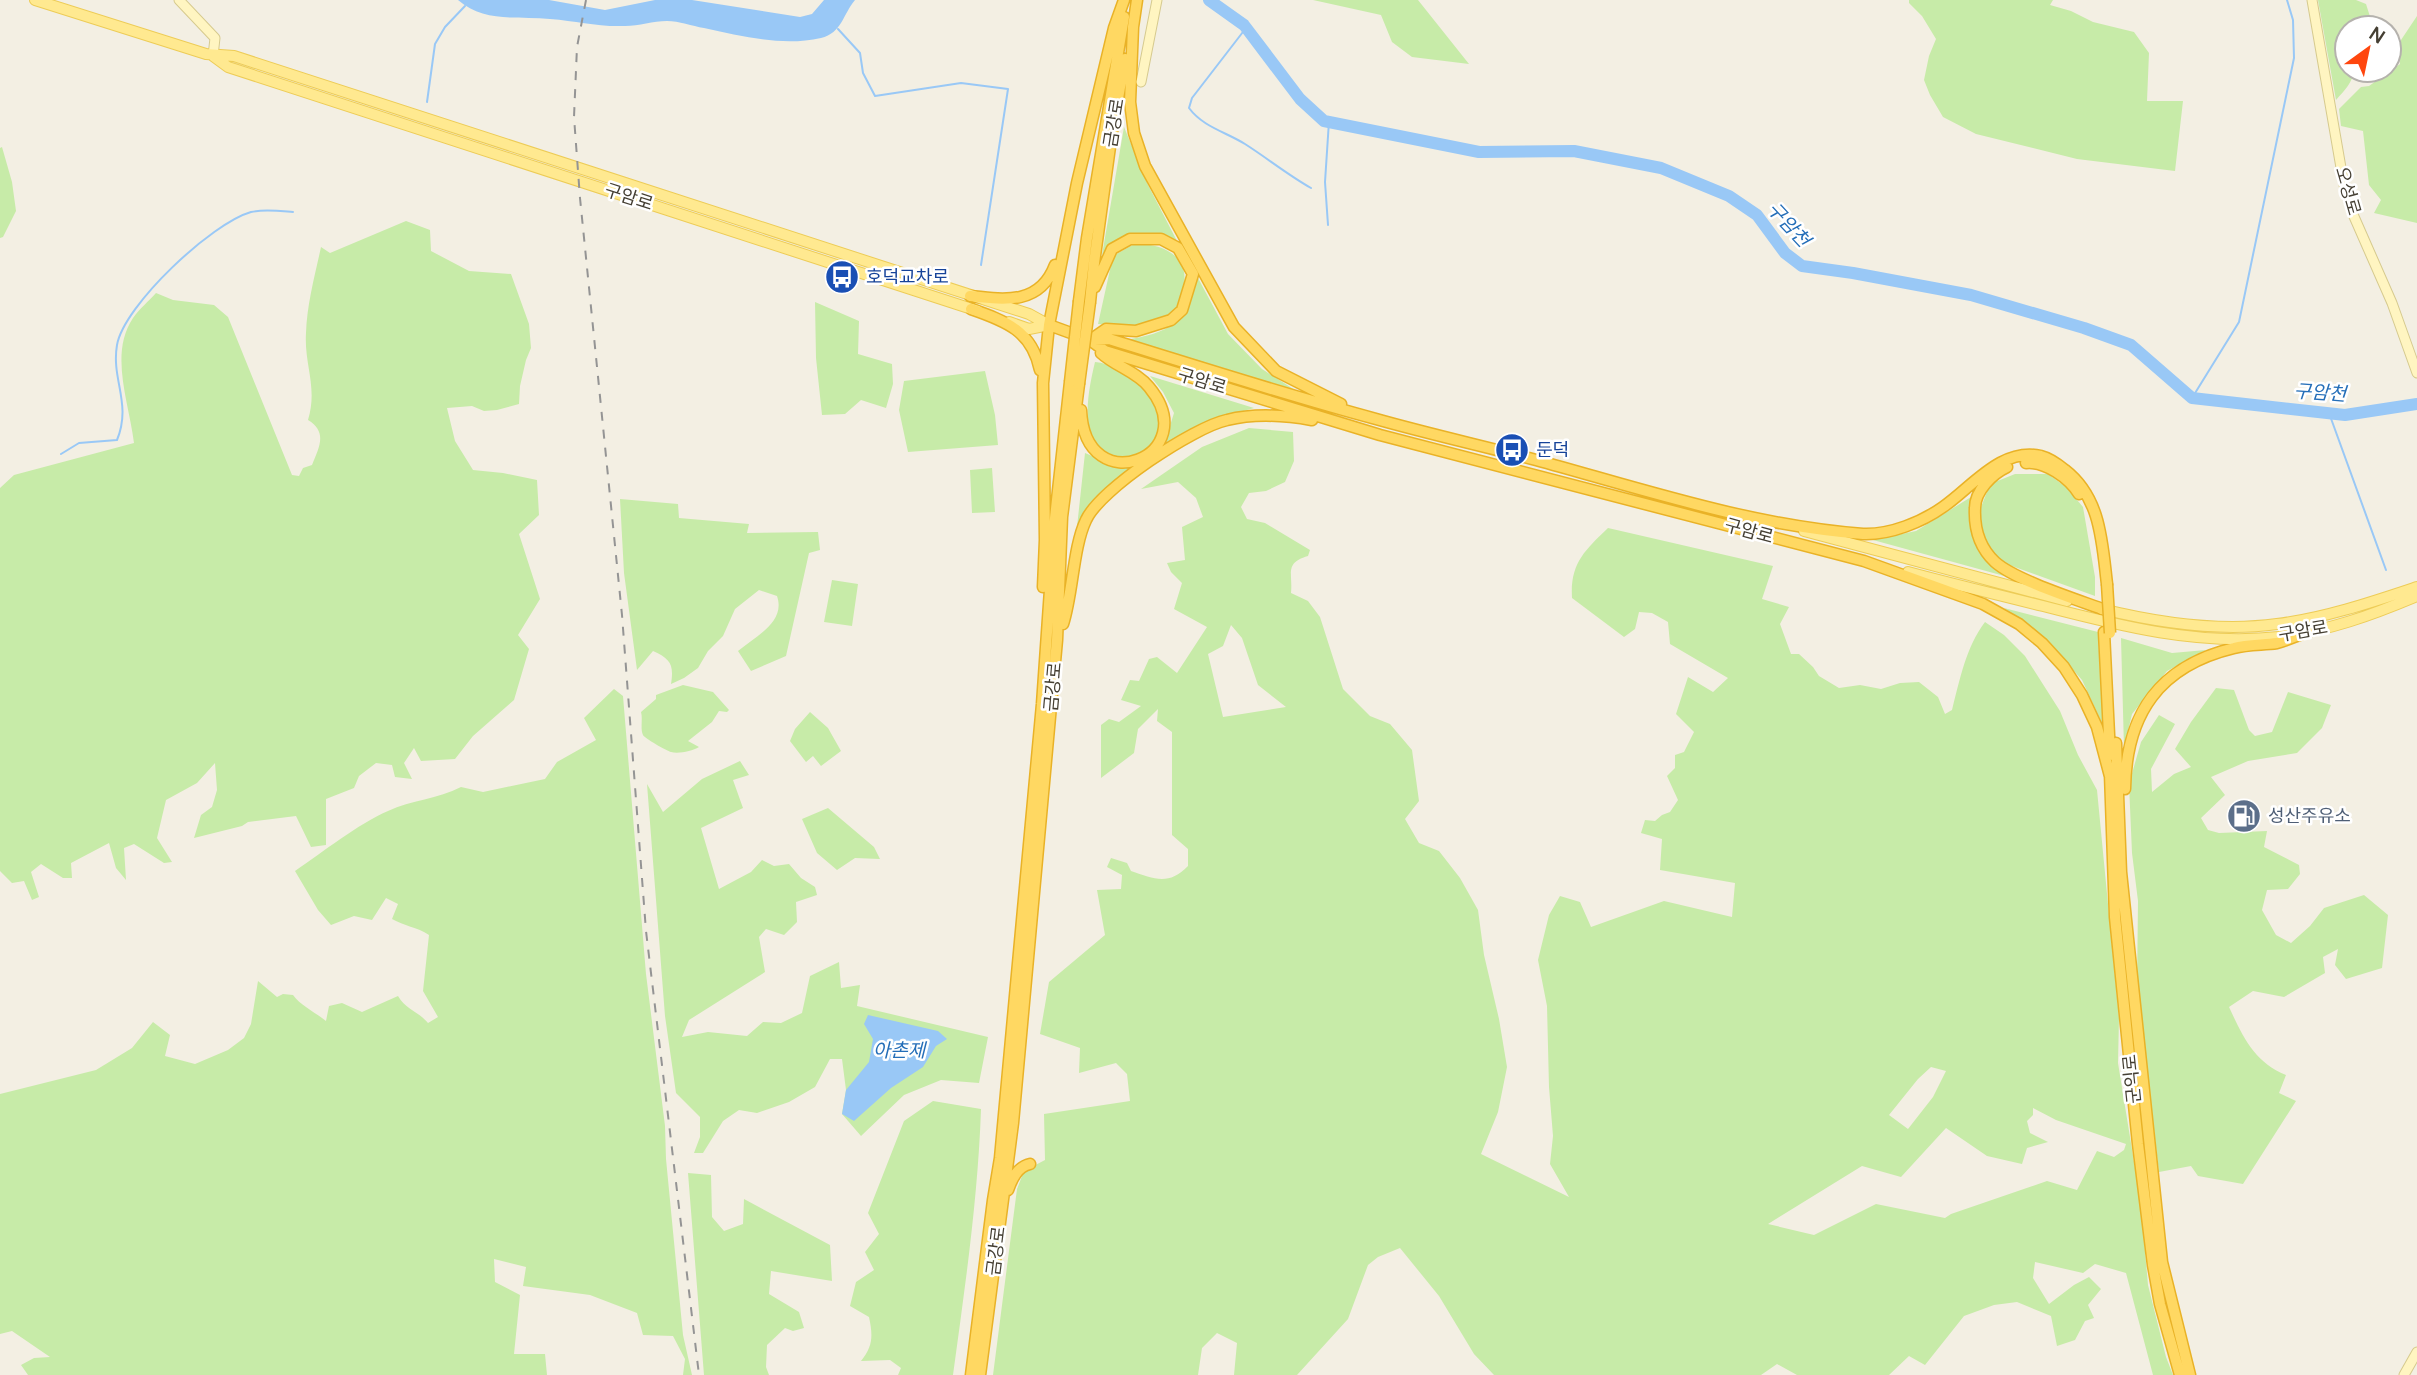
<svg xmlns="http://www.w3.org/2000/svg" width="2417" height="1375" viewBox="0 0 2417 1375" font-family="Manrope,'Noto Sans KR',sans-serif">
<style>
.green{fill:#c7eba8;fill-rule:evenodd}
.water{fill:#99c8f6}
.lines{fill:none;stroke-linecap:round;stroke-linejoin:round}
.stream{stroke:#99c8f6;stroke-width:2}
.river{stroke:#99c8f6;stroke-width:12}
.secondary-casing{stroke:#d6ca8e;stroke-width:11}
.primary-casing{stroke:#edcc57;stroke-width:12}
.highway-casing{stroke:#e9b227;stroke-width:13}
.secondary{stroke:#fff5c1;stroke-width:9}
.primary{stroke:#ffe990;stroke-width:10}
.highway{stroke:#ffd862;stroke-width:10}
.rail{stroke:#949494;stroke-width:2;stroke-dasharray:9 9;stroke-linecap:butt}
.highway-bridge-casing{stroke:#e9b227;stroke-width:13;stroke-linecap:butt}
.highway-bridge{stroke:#ffd862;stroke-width:10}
.labels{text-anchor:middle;stroke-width:5;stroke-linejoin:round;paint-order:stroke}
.street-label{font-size:18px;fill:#453f33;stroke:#fff}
.transit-label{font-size:18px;fill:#164399;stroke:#fff;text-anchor:start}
.service-label{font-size:18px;fill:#4e5e75;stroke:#fff;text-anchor:start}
.water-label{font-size:19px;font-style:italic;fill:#246eb8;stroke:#fff}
</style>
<rect width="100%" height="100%" fill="#f3efe3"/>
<path class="green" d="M 1313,0 L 1418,0 L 1469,64 L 1412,57 L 1392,42 L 1381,15 Z
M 1909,0 L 2053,0 L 2050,5 L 2071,11 L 2093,22 L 2134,32 L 2149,53 L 2147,101 L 2183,101 L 2175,171 L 2077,159 L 1976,134 L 1943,117 L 1930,95 L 1924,80 L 1929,56 L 1936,39 L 1922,16 L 1909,3 Z
M 2318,0 L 2356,0 L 2366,4 L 2373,26 L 2347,28 L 2347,70 L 2354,70 C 2353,82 2344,91 2336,100 Z
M 2417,16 L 2417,223 L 2374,213 L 2381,200 L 2369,185 L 2363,131 L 2341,126 L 2339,109 L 2361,87 L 2369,86 L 2400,64 L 2399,43 Z
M 1124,127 L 1148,185 L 1177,241 L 1154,233 L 1121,237 L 1102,255 Z
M 2,147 L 12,182 L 16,211 L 3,237 L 0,238 L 0,148 Z
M 406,221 L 430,230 L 431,251 L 469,271 L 511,274 L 529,324 L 531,348 L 526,360 L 520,386 L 519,404 L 497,410 L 484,411 L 472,406 L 447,408 L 455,441 L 473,470 L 503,473 L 537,480 L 539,515 L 519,534 L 540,599 L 518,635 L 529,649 L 514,700 L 473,736 L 455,759 L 421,761 L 414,748 L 404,763 L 412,779 L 395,777 L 392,765 L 376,763 L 359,776 L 354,788 L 326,799 L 326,845 L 311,847 L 296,816 L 248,822 L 242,826 L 194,838 L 201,815 L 212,807 L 217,790 L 215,763 L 197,783 L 166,800 L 157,838 L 172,862 L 164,863 L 134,844 L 124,848 L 126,880 L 116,868 L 109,843 L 71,863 L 72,878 L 63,878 L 41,864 L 31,872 L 39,897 L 32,900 L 24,881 L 12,883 L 0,871 L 0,488 L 14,475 L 134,443 C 129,402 109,354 133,318 C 139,309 149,301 156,293 L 173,300 L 214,305 L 228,317 L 292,475 L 299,476 L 303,468 L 312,465 C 319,448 328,432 308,420 C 318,387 304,365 306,333 C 307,304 315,275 321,247 L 330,253 Z
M 1136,243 C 1167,245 1193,258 1182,293 C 1179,301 1177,311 1168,316 C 1148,329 1121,326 1098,324 L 1113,256 Z
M 1198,278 L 1228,334 L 1262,369 L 1298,392 L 1124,340 C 1171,333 1185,323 1198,278 Z
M 815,302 L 859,321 L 858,354 L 892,364 L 893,384 L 886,408 L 861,400 L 845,414 L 822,415 L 816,358 Z
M 1095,362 C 1111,363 1124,374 1137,383 C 1147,390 1150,397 1155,408 C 1174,454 1112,479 1092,436 C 1083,415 1090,383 1095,362 Z
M 985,371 L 995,415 L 998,445 L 908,452 L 899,410 L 904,381 Z
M 1150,376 L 1254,408 L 1209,421 L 1163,448 L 1174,413 L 1163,392 Z
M 1249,428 L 1293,432 L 1294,461 L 1285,482 L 1266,491 L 1249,493 L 1241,507 L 1247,519 L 1265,523 L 1310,550 L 1308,556 C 1284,563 1293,573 1291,593 L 1308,601 L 1320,617 L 1343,689 L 1370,716 L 1390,724 L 1412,750 L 1419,801 L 1405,819 L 1419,843 L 1439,851 L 1460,878 L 1478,910 L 1484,955 L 1499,1019 L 1507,1067 L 1498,1112 L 1481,1154 L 1569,1197 L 1550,1164 L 1553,1136 L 1549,1087 L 1547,1006 L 1538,960 L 1549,915 L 1560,896 L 1580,902 L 1591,927 L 1664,901 L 1732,917 L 1735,883 L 1660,870 L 1662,839 L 1641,833 L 1645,820 L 1655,821 L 1662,815 L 1670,812 L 1678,800 L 1667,776 L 1675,768 L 1675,755 L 1684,752 L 1694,732 L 1676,714 L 1688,677 L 1713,692 L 1728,678 L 1670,644 L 1668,622 L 1652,613 L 1639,612 L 1635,629 L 1624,637 L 1572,598 C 1570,564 1584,551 1608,528 L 1773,566 L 1762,599 L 1789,607 L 1780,624 L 1791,654 L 1799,654 L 1813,667 L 1819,676 L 1839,688 L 1860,685 L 1881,689 L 1900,683 L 1919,682 L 1938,697 L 1945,714 L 1952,710 C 1960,679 1966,647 1985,622 L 2004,635 L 2025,656 L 2060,711 L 2078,755 L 2097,790 L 2119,1018 L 2118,1063 L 2141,1205 L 2148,1285 L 2166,1357 L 2173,1375 L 2153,1375 L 2126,1273 L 2095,1264 L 2083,1273 L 2035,1262 L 2033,1278 L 2049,1304 L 2074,1285 L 2089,1277 L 2101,1289 L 2088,1305 L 2094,1318 L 2085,1321 L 2075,1340 L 2057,1346 L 2051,1316 L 2017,1302 L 1994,1305 L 1964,1316 L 1925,1365 L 1909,1356 L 1889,1375 L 1797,1375 L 1777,1364 L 1761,1375 L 1494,1375 L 1474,1354 L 1439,1296 L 1400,1248 L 1378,1257 L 1368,1265 L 1348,1319 L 1297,1375 L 1234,1375 L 1237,1343 L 1217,1333 L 1202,1348 L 1198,1375 L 993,1375 L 1017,1189 L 1024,1171 L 1045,1160 L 1044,1114 L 1130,1101 L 1127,1074 L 1116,1063 L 1079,1073 L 1080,1048 L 1040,1034 L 1049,982 L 1105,935 L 1097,890 L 1121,889 L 1122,875 L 1107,867 L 1111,858 L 1127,863 L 1131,871 C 1154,879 1169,886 1188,866 L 1188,849 L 1172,835 L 1172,732 L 1157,721 L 1158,709 L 1138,729 L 1134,753 L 1101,778 L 1101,725 L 1109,719 L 1119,722 L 1141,706 L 1121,700 L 1130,680 L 1139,681 L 1149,659 L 1157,657 L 1177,673 L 1207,627 L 1174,609 L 1182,583 L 1171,572 L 1167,563 L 1185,560 L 1182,527 L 1203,517 L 1196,498 L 1178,482 L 1141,489 L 1202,447 ZM 1231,625 L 1242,638 L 1258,685 L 1286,707 L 1223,717 L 1208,654 L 1223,646 ZM 1931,1067 L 1946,1071 L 1933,1097 L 1908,1129 L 1889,1115 L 1918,1079 ZM 2033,1108 L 2056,1120 L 2126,1144 L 2124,1150 L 2114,1157 L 2097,1151 L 2077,1190 L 2047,1181 L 1951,1214 L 1945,1218 L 1876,1204 L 1814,1235 L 1768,1224 L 1862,1166 L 1901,1177 L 1946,1128 L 1987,1156 L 2022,1164 L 2027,1148 L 2048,1142 L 2030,1133 L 2027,1121 L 2033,1115 Z
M 1085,453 L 1102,460 L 1138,465 C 1112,483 1093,501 1077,527 Z
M 992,468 L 995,512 L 972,513 L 970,470 Z
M 2015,474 L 2048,474 L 2066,487 L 2083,507 L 2095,577 L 2095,596 L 2001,562 L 1983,538 L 1978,515 L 1990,484 Z
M 1971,497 L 1970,526 L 1982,553 L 2008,577 L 1873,540 L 1916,531 Z
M 620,499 L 678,504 L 679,518 L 749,524 L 747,533 L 818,532 L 820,550 L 809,553 L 786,656 L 751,671 L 738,651 C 756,636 786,622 777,596 L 759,590 L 735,609 L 723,636 L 708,651 L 698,668 L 684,678 L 671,684 C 674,665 671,659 653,651 L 637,670 L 624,573 Z
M 832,580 L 858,584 L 852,626 L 824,622 Z
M 2004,608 L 2098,632 L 2103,725 L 2082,680 L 2044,637 Z
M 2121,638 L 2172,653 L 2206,650 L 2167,671 L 2132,714 L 2124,748 Z
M 683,685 L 713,692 L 729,710 L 727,712 L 719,711 L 712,722 L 688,741 L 699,747 C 692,751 679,754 671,752 C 667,751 644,738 643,735 C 640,729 643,719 641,712 L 656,699 L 656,695 Z
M 2216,688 L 2234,690 L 2249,730 L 2255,736 L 2272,732 L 2288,692 L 2331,705 L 2322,728 L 2297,753 L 2248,761 L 2211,777 L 2225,795 L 2201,818 L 2208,830 L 2219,833 L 2267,831 L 2264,847 L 2299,865 L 2300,874 L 2288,889 L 2267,890 L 2262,910 L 2276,935 L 2291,943 L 2310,926 L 2324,908 L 2364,895 L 2388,915 L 2382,968 L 2346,979 L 2335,965 L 2338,949 L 2323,957 L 2325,973 L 2284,997 L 2253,991 L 2229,1007 C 2243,1037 2254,1062 2286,1075 L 2279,1093 L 2296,1101 L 2243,1184 L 2198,1176 L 2191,1166 L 2159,1172 L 2137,988 L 2138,901 L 2132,853 L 2129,784 L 2141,742 L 2159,715 L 2175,724 L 2151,769 L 2152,792 L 2174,774 L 2191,767 L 2175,749 L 2191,722 Z
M 614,689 L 623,696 L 646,974 L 665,1126 L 666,1159 L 683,1335 L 692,1375 L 683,1375 L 685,1359 L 673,1336 L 643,1335 L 637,1313 L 590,1295 L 523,1286 L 526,1267 L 494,1259 L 495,1282 L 520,1295 L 514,1354 L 545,1354 L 547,1375 L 28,1375 L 21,1365 L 34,1358 L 50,1357 L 12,1331 L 0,1334 L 0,1094 L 96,1070 L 132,1048 L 153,1022 L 170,1035 L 165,1056 L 195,1064 L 228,1050 L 244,1038 L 251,1024 L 258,981 L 277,997 L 283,994 L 293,995 C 301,1006 315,1012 326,1021 L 329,1006 L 342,1003 L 362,1012 L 398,996 C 406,1010 418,1011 428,1023 L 438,1017 L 423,991 L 429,935 C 417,927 404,926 392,919 L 398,904 L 386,898 L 372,920 L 354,916 L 331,925 L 318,910 L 295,871 C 323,852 358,824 388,811 C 411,800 438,799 461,787 L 483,792 L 545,779 L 557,762 L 596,740 L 584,718 Z
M 810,712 L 828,728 L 841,751 L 821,766 L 813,756 L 806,762 L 790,741 L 795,729 Z
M 740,761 L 749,775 L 733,780 L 743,808 L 701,828 L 719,889 L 751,872 L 762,860 L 774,866 L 789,864 L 801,878 L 815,887 L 817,895 L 796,902 L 797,922 L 784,935 L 766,929 L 759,937 L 765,972 L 689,1020 L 682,1037 L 708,1032 L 747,1036 L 763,1022 L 781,1023 L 802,1013 L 810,976 L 839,962 L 841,988 L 860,985 L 857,1006 L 988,1037 L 979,1083 L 941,1080 L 904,1095 L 861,1136 L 842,1114 L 846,1090 L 842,1059 L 830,1059 L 815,1087 L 789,1102 L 757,1113 L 739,1110 L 723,1121 L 703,1153 L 694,1153 L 700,1137 L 700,1117 L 676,1093 L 665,1016 L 647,784 L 663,812 L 702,779 Z
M 828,808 L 874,847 L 880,859 L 855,858 L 837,870 L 817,853 L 802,819 Z
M 933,1101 L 981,1109 C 978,1198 965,1287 953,1375 L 898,1375 L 901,1368 L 890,1360 L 861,1361 C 873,1346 873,1336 869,1317 L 850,1306 L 856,1282 L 874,1270 L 865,1252 L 879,1234 L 868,1213 L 904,1121 Z
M 688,1173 L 711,1175 L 712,1217 L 724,1231 L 743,1224 L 744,1199 L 830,1245 L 832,1281 L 771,1271 L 769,1294 L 799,1312 L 804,1328 L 793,1331 L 785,1328 L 767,1345 L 766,1367 L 769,1375 L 704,1375 Z"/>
<path class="water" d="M 458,0 L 549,0 L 605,10 L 655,0 L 692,0 L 800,17 L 812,14 L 824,0 L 855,0 C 843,14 842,33 821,38 C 782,47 742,36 704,28 C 692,26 679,21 667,21 C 653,21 639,26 625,26 C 597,27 577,21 550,19 C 518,16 484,23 458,0 Z
M 868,1015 L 938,1031 L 947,1039 L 936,1046 L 923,1067 L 891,1088 L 854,1121 L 842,1114 L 846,1090 L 869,1062 L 873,1039 L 864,1024 Z"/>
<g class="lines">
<path class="stream" d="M 1246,28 L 1192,98 L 1189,108 C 1203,127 1226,132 1245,144 C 1267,158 1288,175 1311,188
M 838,29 L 860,53 L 863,73 L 875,96 L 961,83 L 1008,89 L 981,265
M 427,102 L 435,44 L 445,27 L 465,6
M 1328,225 L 1325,182 L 1329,121
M 2192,398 L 2239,322 L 2294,58 L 2293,20 L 2287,0
M 2329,413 L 2386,570
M 61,454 L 79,443 L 117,440 C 132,403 111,380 117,345 C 124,305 212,223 251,212 C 264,209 280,211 293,212"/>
<path class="river" d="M 1209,0 L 1244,25 L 1300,99 L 1324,121 L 1479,152 L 1574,151 L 1661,168 L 1729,196 L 1757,215 L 1785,253 L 1802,266 L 1853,273 L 1971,295 L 2084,328 L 2131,345 L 2192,398 L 2345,415 L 2417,404"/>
<g class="secondary-casing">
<path id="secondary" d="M 179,0 L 215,38 L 213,56
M 2312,0 L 2344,185 L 2352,212 L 2392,303 L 2417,373
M 1141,82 L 1157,0
M 2404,1375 L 2417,1352"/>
</g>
<g class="primary-casing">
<path id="primary" d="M 35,0 L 206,54 L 234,56 L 1029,314 L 1049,325
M 213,56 L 228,67 L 978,311
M 1009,322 L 1029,329 L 1049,325
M 1804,531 L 2067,601
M 1908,572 C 1953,584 1998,595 2043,606 C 2120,626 2199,646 2279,637 C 2328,631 2372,615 2417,596
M 2102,609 C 2159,623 2219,632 2277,624 C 2325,618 2372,602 2417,587"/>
</g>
<g class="highway-casing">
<path id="highway" d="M 1137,0 L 1133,27 L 1130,102 L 1134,133 L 1145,166 L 1234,327 L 1276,371 L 1341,404
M 970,296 C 1005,300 1040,305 1055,265
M 1079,301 L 1087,238 L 1124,17
M 1090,302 L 1094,263 L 1112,132 L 1125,59
M 971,309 C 1006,321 1032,331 1040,370
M 1049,325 L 1090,340 L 1105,351 L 1380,435 L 1864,561 L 1983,604 L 2019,624 L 2042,643 L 2064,667 L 2082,695 L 2097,727 L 2111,780
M 1093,338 L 1106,329 L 1136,331 L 1171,320 L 1182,310 L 1193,274 L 1178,248 L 1161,239 L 1130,239 L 1112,249 L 1095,287
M 1090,340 L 1109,339 C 1197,366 1286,395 1376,419 C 1429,434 1483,446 1536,460 C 1642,489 1753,526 1863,534 C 1890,535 1922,522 1943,507 C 1972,487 2001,447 2041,456 C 2049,458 2059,465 2065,470 C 2101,498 2102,542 2107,584
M 1081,410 C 1085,504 1206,456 1149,387 C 1137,372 1115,366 1101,353
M 2026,463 C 2045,461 2069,478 2079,494
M 2007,467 C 1992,474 1975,491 1975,508 C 1974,529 1979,547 1995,562 C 2015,580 2078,600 2105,610
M 1043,587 L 1045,540 L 1043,383 L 1049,325 L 1077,183 L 1114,28 L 1124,0
M 1063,624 C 1073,593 1073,547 1086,520 C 1100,489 1194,427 1227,420 C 1255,413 1284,415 1312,420
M 2104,632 L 2110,755
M 2116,743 L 2121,872 L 2162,1262 L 2190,1375
M 2110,774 L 2115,917 L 2138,1144 L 2153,1265 L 2160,1304 L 2180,1375
M 2125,789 C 2126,714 2159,666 2234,648 C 2248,644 2263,645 2277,643 C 2288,640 2298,635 2308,632
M 1008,1190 C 1012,1179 1017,1167 1030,1164
M 971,1375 L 993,1200 L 1000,1158 L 1042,704 L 1055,518 L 1070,382
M 980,1375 L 1013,1123 L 1057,640 L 1062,517 L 1079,384"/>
</g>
<use href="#secondary" class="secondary"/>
<use href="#primary" class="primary"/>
<use href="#highway" class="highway"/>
<path class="rail" d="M 586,0 L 577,47 L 574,117 L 580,198 L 622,615 L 646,931 L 699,1375"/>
<g class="highway-bridge-casing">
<path id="highway-bridge" d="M 1070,382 L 1079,301
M 1079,384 L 1090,302
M 2107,584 L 2110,633"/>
</g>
<use href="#highway-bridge" class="highway-bridge"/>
</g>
<defs>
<g id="bus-disc" transform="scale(1.75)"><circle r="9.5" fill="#1a4fb4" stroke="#fff"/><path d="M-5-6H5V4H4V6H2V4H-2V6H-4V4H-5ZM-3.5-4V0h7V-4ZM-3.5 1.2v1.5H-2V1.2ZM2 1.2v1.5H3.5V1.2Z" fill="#fff"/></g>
<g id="fuel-disc" transform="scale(1.75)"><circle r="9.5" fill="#5c6f8a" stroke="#fff"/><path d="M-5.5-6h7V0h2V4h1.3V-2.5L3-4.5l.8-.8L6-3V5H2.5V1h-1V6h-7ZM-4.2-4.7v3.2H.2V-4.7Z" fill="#fff"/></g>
</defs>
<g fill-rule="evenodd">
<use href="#bus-disc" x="842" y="277"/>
<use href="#bus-disc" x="1512" y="450"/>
<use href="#fuel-disc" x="2244" y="816"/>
</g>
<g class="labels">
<g class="street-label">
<text transform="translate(1114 123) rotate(-81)" y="6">금강로</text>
<text transform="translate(2348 191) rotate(74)" y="6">오성로</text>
<text transform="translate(629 197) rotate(18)" y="6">구암로</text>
<text transform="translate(1202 381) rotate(17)" y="6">구암로</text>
<text transform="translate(1749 531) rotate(15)" y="6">구암로</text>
<text transform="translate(2303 631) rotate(-10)" y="6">구암로</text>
<text transform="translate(1053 687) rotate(-85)" y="6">금강로</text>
<text transform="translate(2132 1079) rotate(-96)" y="6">군익로</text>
<text transform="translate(996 1251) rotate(-83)" y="6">금강로</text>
</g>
<g class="transit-label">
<text x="866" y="283">호덕교차로</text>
<text x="1536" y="456">둔덕</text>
</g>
<g class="service-label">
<text x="2268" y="822">성산주유소</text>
</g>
<g class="water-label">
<text transform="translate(1789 224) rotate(47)" y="7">구암천</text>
<text transform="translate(2320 392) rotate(4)" y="7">구암천</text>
<text x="899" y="1057">아촌제</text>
</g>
</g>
<g transform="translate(2368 49) rotate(33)"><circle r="33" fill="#ffffff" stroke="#b5b2ad" stroke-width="2"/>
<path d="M0-5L12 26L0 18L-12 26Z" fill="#ff460e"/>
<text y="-10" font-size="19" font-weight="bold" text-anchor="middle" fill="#453f33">N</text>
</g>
</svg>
